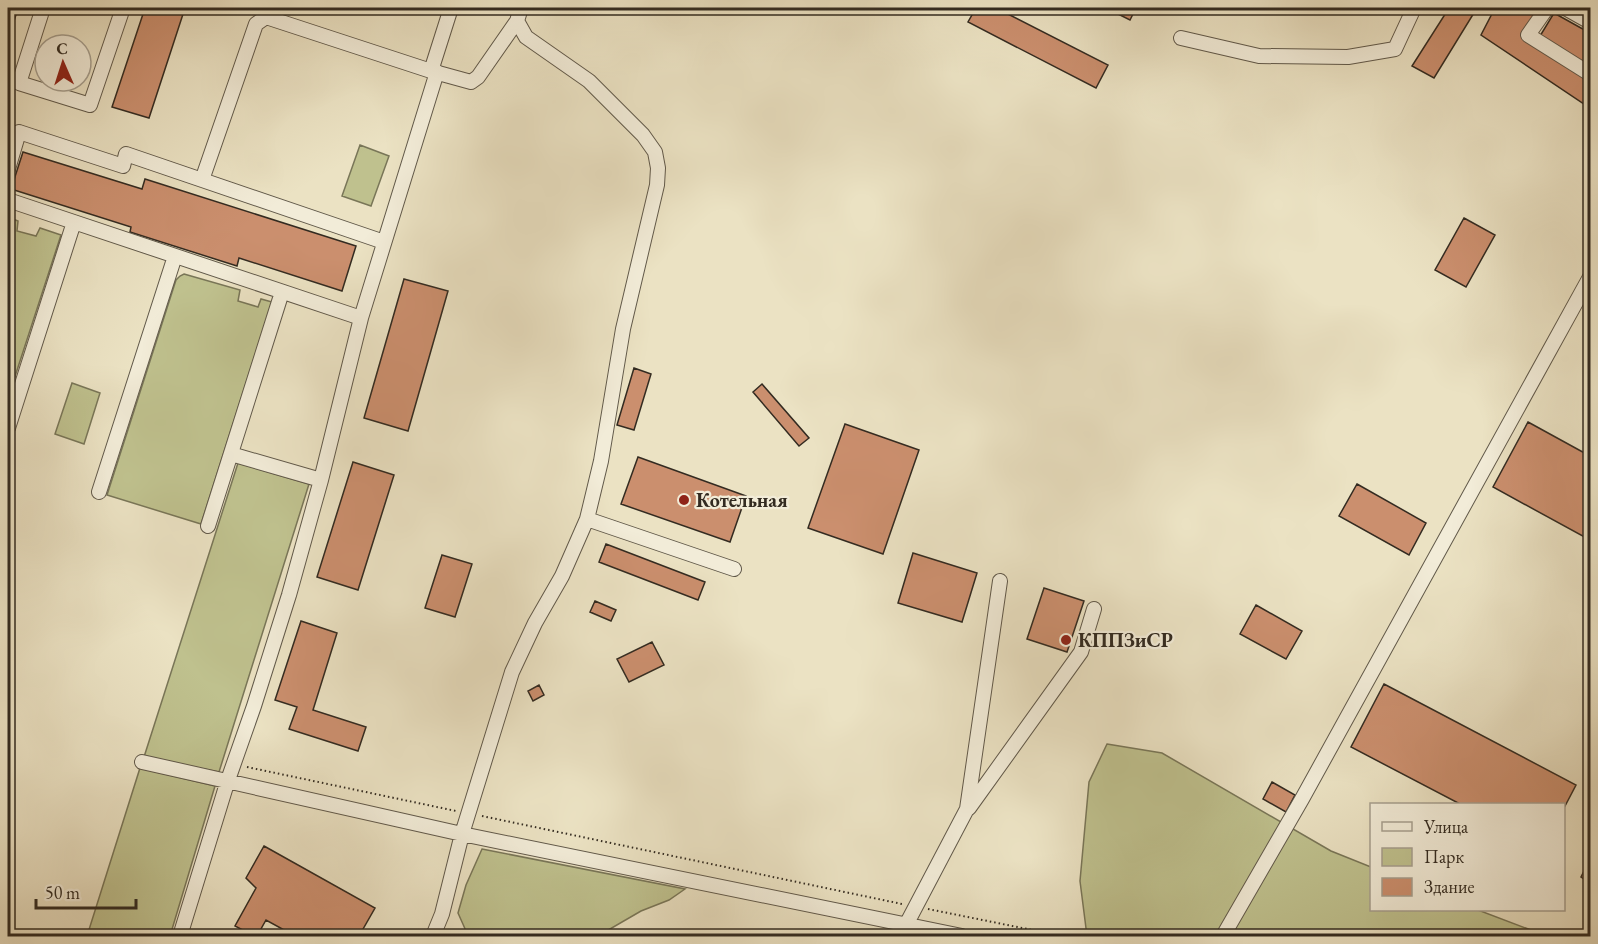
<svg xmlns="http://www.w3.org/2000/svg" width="1598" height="944" viewBox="0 0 1598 944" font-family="'EB Garamond',serif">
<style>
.green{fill:#bfc18e;stroke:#797658;stroke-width:1.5}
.building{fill:#cb8f6e;stroke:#332b21;stroke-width:1.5}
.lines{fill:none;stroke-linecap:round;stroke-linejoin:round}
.minor-casing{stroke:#61594a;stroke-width:16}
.path{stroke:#332b21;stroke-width:2;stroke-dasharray:1.5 3;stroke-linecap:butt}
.minor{stroke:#f2ecd8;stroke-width:14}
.poi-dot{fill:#8f2418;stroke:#f2ecd8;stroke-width:2}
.labels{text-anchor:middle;stroke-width:4.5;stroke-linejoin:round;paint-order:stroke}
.poi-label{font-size:20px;font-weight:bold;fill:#332b21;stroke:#f2ecd8;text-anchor:start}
</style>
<rect width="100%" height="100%" fill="#ebe2c3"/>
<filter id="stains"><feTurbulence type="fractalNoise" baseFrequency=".00333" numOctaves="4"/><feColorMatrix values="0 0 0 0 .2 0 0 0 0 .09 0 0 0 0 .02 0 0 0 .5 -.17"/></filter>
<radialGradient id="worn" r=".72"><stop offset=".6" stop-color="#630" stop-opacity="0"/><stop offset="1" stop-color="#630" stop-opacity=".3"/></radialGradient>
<path class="green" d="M 360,145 L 389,156 L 371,206 L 342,196 Z
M 8,217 L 18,221 L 17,231 L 36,236 L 40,228 L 61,235 L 8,398 Z
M 184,274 L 240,290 L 238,301 L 258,307 L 261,299 L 272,302 L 201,524 L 107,495 L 176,280 L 180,276 Z
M 72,383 L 100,393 L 84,444 L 55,434 Z
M 238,463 L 309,484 L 219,772 L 144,757 Z
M 1107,744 L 1162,753 L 1331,851 L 1371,867 L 1372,910 L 1478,910 L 1544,935 L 1543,936 L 1087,936 L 1080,881 L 1089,782 Z
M 140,768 L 215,786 L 170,936 L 87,936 Z
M 482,849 L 685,889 L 669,900 L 641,911 L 598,936 L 481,936 L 466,931 L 458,913 L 466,885 Z"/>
<path class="building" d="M 8,8 L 18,8 L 8,41 Z
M 145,8 L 185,8 L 149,118 L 112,107 Z
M 976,8 L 996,8 L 1108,65 L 1096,88 L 968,22 Z
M 1106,8 L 1136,8 L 1130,20 Z
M 1449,8 L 1477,8 L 1434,78 L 1412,66 Z
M 1495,8 L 1541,8 L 1522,36 L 1590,81 L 1590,108 L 1481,35 Z
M 1554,13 L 1590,33 L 1590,67 L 1540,36 Z
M 23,152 L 142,189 L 145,179 L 356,246 L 342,291 L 239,258 L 237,266 L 130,232 L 131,227 L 11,189 Z
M 1464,218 L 1495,235 L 1466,287 L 1435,270 Z
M 404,279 L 448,291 L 408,431 L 364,418 Z
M 634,368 L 651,374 L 634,430 L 617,425 Z
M 762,384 L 809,438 L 799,446 L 753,392 Z
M 1528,422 L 1590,456 L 1590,540 L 1493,487 Z
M 845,424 L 919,450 L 883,554 L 808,528 Z
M 638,457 L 746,496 L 730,542 L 621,504 Z
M 353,462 L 394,475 L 358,590 L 317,577 Z
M 1357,484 L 1426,523 L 1409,555 L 1339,516 Z
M 606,544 L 705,582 L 698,600 L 599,562 Z
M 913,553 L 977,573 L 962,622 L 898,603 Z
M 442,555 L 472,564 L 455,617 L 425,608 Z
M 1044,588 L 1084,601 L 1067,652 L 1027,639 Z
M 595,601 L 616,610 L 611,621 L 590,612 Z
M 1256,605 L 1302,631 L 1286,659 L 1240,634 Z
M 301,621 L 337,633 L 313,710 L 366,727 L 358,751 L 289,729 L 297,707 L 275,700 Z
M 652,642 L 664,665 L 629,682 L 617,659 Z
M 1384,684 L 1576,785 L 1564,808 L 1564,804 L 1460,804 L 1351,747 Z
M 539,685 L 544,695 L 533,701 L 528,691 Z
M 1272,782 L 1295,795 L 1286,812 L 1263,799 Z
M 264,846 L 375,908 L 359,936 L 295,936 L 266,920 L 257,936 L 254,936 L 235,926 L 256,888 L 246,878 Z
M 1590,859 L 1590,883 L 1581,877 Z"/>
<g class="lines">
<g class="minor-casing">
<path id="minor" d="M 43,8 L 19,83 L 90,105 L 123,8
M 1547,8 L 1528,35 L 1590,74
M 1565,8 L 1590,22
M 266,17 L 431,71 L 471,82 L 478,77 L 517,21
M 1181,38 L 1259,56 L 1348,57 L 1395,49 L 1414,8
M 431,71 L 451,8
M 8,169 L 19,132 L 123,166 L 126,154 L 384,242
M 202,180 L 256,24 L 266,17 L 269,8
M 8,200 L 361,318
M 8,428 L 74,222
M 231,454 L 321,480
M 99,492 L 175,256
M 587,519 L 734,569
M 208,526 L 282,292
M 142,762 L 462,834 L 962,936
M 969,808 L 1081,652 L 1094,609
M 906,925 L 967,809 L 1000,581
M 180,936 L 228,780 L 254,706 L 289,595 L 321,480 L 361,318 L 437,72
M 433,936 L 442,914 L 462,834 L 512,672 L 535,623 L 562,576 L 587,519 L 601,461 L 623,329 L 657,185 L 658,168 L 655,152 L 643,135 L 589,81 L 526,37 L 517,21 L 521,8
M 1223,936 L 1302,799 L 1590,277"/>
</g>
<path class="path" d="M 247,767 L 456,811
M 482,816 L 902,904
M 928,909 L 1062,936"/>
<use href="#minor" class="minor"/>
</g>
<g class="poi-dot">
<circle cx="684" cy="500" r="6"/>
<circle cx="1066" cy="640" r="6"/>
</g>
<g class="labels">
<g class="poi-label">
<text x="696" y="507">Котельная</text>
<text x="1078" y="647">КППЗиСР</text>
</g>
</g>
<rect width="1598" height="944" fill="none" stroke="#ebe2c3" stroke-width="30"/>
<rect x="9" y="9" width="1580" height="926" fill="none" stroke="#332b21" stroke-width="3"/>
<rect x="15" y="15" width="1568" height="914" fill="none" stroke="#332b21" stroke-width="1.5"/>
<rect x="1370" y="803" width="195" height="108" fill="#f2ecd8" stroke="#a69f8f" stroke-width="1.5"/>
<rect x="1382" y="822" width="30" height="9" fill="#f2ecd8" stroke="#a69f8f" stroke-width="1.5"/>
<text x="1424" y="833" font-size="18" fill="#332b21">Улица</text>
<rect x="1382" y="848" width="30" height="18" fill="#bfc18e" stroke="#a69f8f" stroke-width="1.5"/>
<text x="1424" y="863" font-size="18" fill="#332b21">Парк</text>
<rect x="1382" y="878" width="30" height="18" fill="#cb8f6e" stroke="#a69f8f" stroke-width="1.5"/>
<text x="1424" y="893" font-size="18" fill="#332b21">Здание</text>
<g transform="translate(63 63) rotate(357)"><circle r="28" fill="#f2ecd8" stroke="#a69f8f" stroke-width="1.5"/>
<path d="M0-4.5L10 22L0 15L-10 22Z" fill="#8f2418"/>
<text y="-9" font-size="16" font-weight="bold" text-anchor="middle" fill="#332b21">С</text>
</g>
<path d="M36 899v9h100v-9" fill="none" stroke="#332b21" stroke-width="3"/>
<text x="45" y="899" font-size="18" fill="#332b21" stroke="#f2ecd8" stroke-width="4.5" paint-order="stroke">50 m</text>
<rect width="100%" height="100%" filter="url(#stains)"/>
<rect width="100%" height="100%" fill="url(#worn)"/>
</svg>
